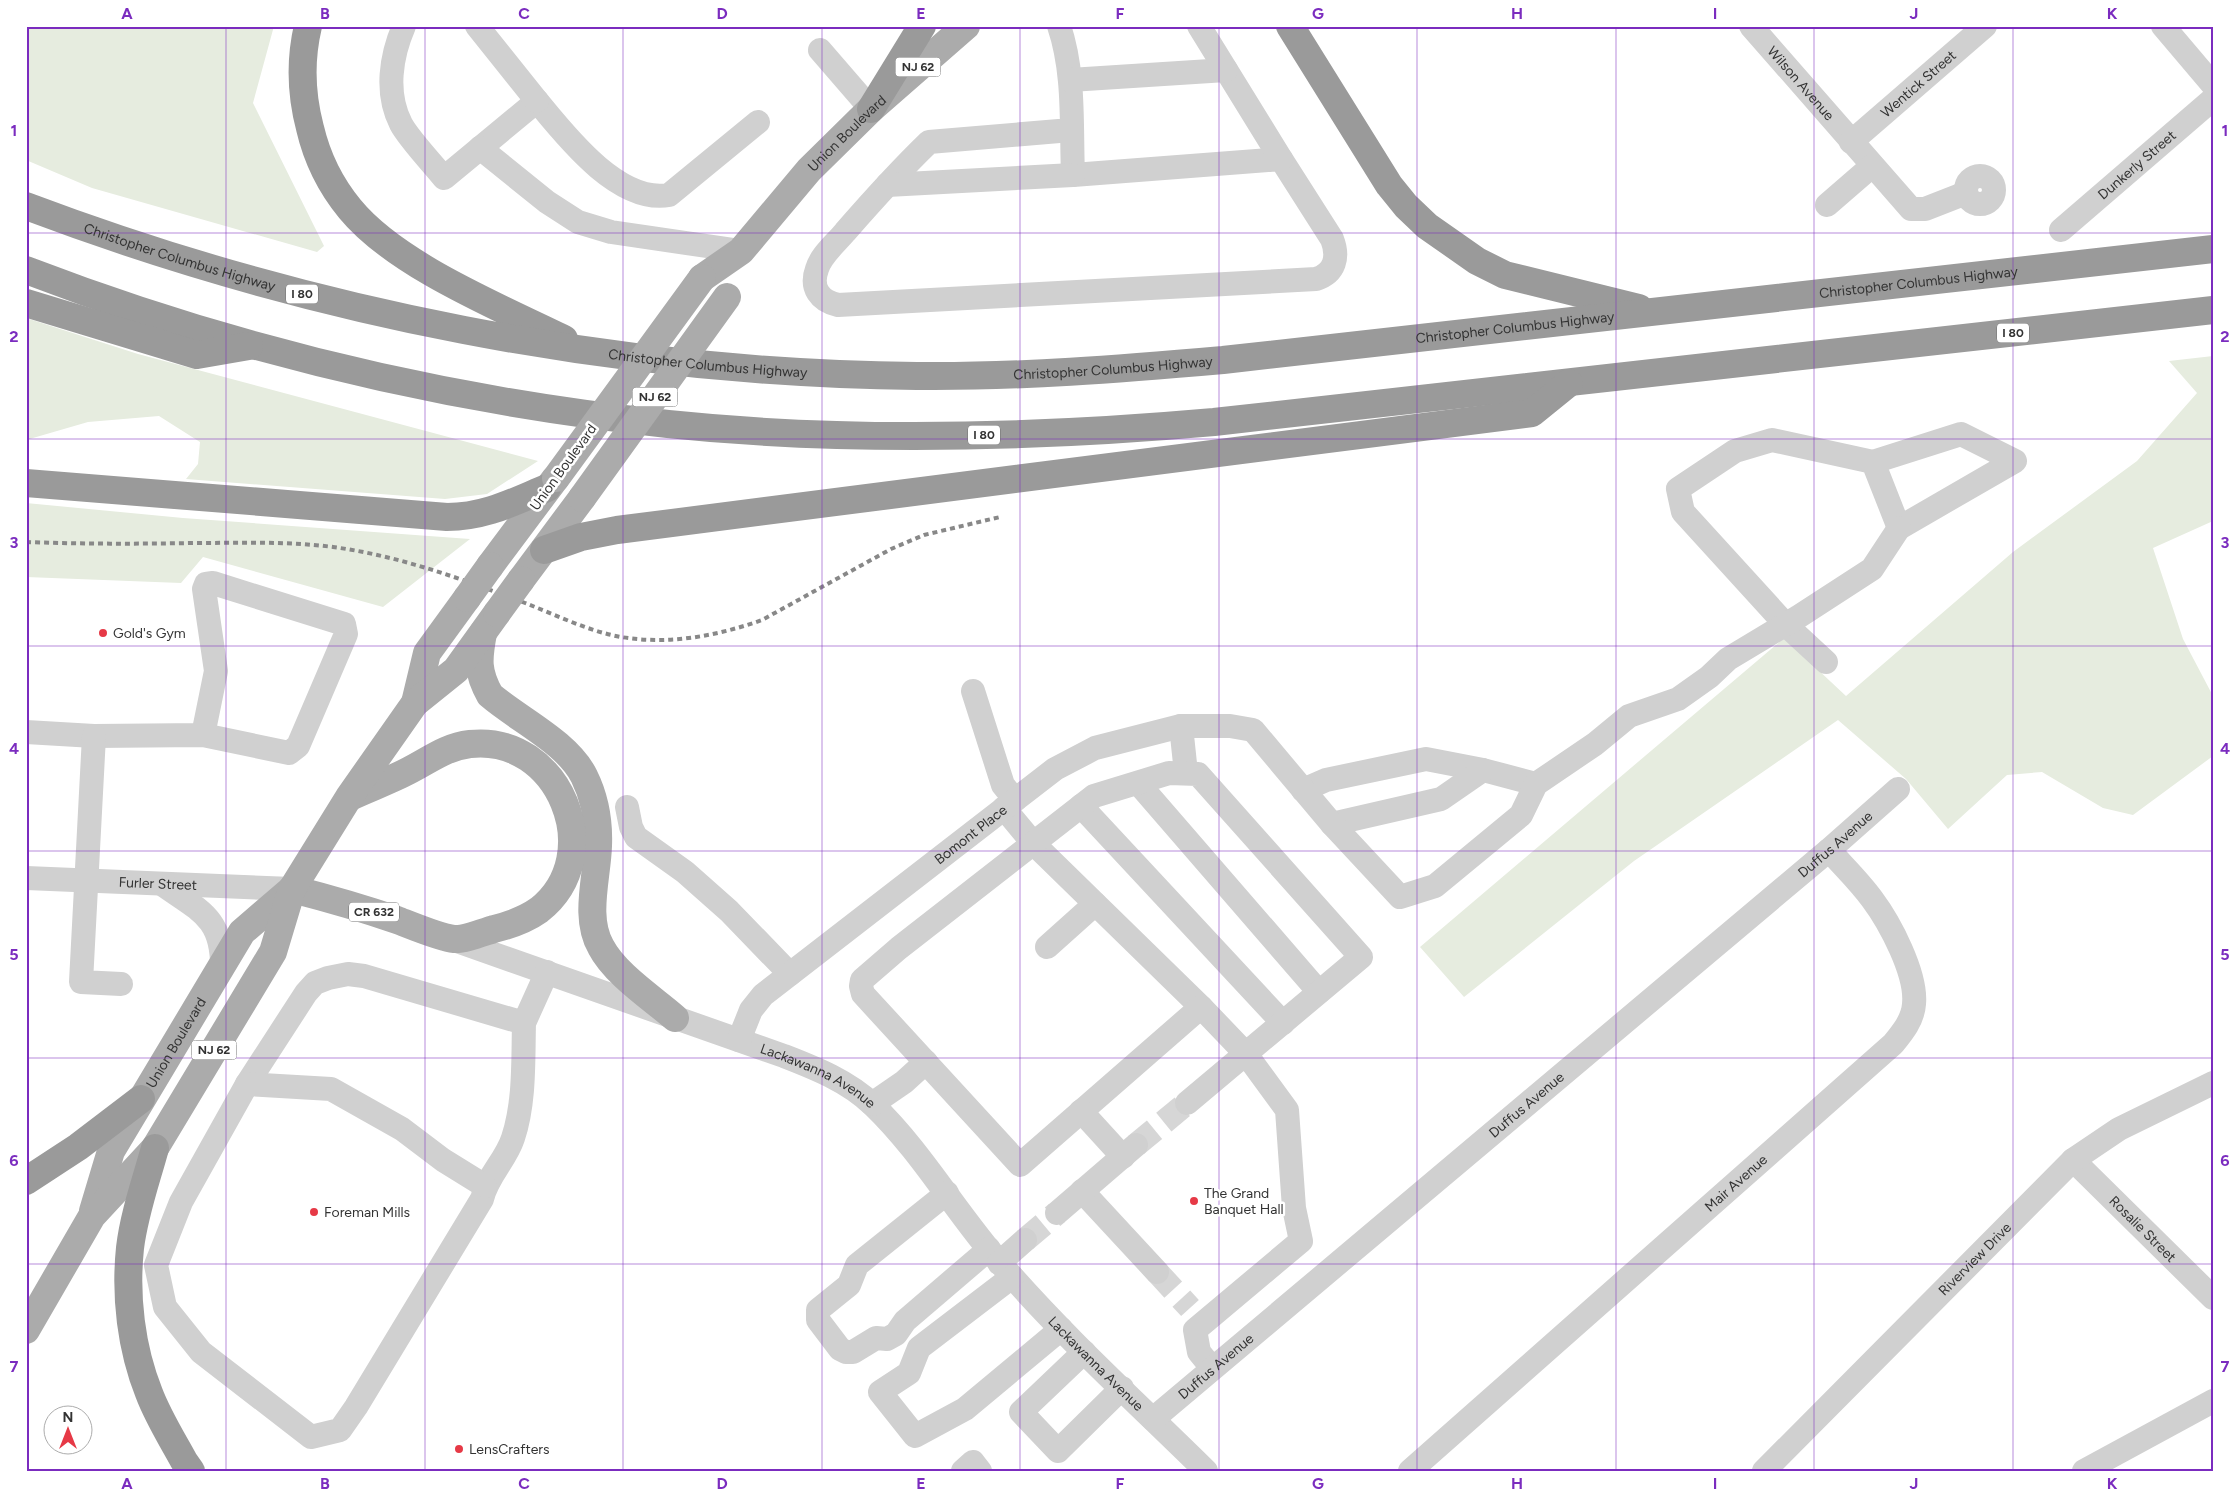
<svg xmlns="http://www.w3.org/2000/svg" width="2239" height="1497" viewBox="0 0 2239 1497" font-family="Figtree,sans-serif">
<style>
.green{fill:#e6ecdf}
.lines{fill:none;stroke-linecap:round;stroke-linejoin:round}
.minor-tunnel{stroke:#d6d6d6;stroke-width:24;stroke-dasharray:24 12;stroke-linecap:butt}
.minor{stroke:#d0d0d0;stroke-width:24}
.major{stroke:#ababab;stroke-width:28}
.highway{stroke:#9a9a9a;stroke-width:28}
.rail{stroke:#888;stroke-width:4;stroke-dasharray:5 4;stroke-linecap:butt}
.major-bridge{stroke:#ababab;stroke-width:28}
.grid{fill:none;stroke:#7b2cbf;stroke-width:1;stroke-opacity:0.55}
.poi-dot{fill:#e63946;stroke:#fff;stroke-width:2}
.labels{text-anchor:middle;stroke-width:5;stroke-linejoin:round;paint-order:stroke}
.shield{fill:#fff;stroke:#707070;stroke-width:1}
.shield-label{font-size:12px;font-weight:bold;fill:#333}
.street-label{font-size:14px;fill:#333;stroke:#fff}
.poi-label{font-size:14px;fill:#333;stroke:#fff;text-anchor:start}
.neatline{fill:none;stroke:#7b2cbf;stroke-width:2}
.grid-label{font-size:16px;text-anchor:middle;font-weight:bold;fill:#7b2cbf}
</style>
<rect width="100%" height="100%" fill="#fff"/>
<path class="green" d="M 26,26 L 274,26 L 253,103 L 324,246 L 317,252 L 92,188 L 26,160 Z
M 26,318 L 138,354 L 538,461 L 487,494 L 445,499 L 186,479 L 198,464 L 200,442 L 159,416 L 88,422 L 26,440 Z
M 2213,356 L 2213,521 L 2153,548 L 2183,639 L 2213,696 L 2213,756 L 2133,815 L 2103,808 L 2042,772 L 2007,775 L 1948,829 L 1906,779 L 1838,720 L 1634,861 L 1464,997 L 1420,947 L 1784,638 L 1846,696 L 2013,552 L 2137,461 L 2197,393 L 2169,361 Z
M 26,503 L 183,518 L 470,539 L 383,607 L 203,557 L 181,583 L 26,577 Z"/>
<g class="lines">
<path class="minor-tunnel" d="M 1136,1145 L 1187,1103
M 1025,1240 L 1057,1213
M 1157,1272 L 1190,1308"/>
<g class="minor">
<path d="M 404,26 C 391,56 385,93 401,124 C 409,139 432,163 444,178 L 537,101 C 565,135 618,204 669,195 L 758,122"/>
<path d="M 477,26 L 537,101"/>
<path d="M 1059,26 C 1075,73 1071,126 1073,175 L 1281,159 L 1332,239 C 1339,257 1335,273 1316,279 L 838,305 C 820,301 810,288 817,269 C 821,255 836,243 845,232 C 872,201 900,170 929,142 L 1071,130"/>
<path d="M 1199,26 L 1281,159"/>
<path id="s1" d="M 1751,26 L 1911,209 L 1925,209 L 1966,193"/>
<path d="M 2163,26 L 2213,85"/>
<path d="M 820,50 L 871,109"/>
<path d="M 1070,80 L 1226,70"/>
<path id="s2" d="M 1851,142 L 1985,26"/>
<path d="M 480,148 L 547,202 L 578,222 L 611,232 L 741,251"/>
<circle cx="1980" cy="190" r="14"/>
<path d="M 887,185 L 1073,175"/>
<path d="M 1827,205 L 1872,166"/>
<path id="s3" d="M 2061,230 L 2213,99"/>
<path d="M 1826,662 L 1786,625 L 1683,512 L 1678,489 L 1735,451 L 1772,440 L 1873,462 L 1961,434 L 2015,461 L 1899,528 L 1873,462"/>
<path d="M 973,691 L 1003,785 L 1015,800"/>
<path d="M 1181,726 L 1186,773"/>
<path d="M 26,732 L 94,736 L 203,735 L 289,753 L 298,746 L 346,634 L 344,624 L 213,583 L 206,584 L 204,589 L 216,671 L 203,735"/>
<path d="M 94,736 L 81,982 L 121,984"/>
<path d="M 1138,783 L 1319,992"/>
<path d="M 1303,790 L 1326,780 L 1426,759 L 1483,770 L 1536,784"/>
<path d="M 1081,806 L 1283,1023"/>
<path d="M 627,807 L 631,827 L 636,837 L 685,872 L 729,911 L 790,974"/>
<path d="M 1004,808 L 1033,843 L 1201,1007"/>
<path d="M 1332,824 L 1441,799 L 1483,770"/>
<path id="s4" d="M 26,878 L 292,889"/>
<path d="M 162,884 C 198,910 223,917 222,968"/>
<path id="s5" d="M 454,940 L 784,1056 C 815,1068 848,1081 873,1105 C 922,1152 956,1213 1001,1264 C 1064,1337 1137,1403 1206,1471"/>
<path d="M 1047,947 L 1095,904"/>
<path d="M 524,1023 C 523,1060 525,1102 513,1138 C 506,1160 487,1176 482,1199 L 356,1407 L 340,1430 L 311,1437 L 201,1352 L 165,1307 L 156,1265 L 181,1202 L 247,1084 L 306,993 L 315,983 L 328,978 L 348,974 L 364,976 L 524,1023 L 547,972"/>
<path id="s6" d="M 739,1040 L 751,1010 L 763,995 L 1055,769 L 1095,748 L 1181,726 L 1230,726 L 1253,730 L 1332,824 L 1400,897 L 1435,886 L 1521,815 L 1536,784 L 1595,744 L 1629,716 L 1678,699 L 1709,677 L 1728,659 L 1798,617 L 1872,569 L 1899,528"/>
<path d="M 247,1084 L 331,1089 L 402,1129 L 443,1160 L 485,1186"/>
<path d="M 1187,1103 C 1245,1054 1303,1006 1361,957 L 1198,774 L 1169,773 L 1094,796 L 899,948 L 862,980 L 861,986 L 863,994 L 1020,1165 L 1201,1007 L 1246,1054 L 1287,1110 L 1294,1208 L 1301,1241 L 1195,1330 L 1199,1352 L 1212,1368"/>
<path d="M 872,1104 L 904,1082 L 926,1062"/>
<path d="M 1081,1111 L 1123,1157"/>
<path id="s7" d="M 2073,1160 L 2213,1298"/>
<path d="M 1082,1191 L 1157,1272"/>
<path d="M 947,1193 L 857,1265 L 849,1285 L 818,1310 L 818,1320 L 840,1349 L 846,1352 L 853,1352 L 876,1338 L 887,1339 L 896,1334 L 905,1321 L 989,1249"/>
<path d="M 1057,1213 L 1136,1145"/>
<path d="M 999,1263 L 1025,1240"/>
<path d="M 1012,1277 L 919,1348 L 909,1373 L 880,1392 L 915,1436 L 965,1409 L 1061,1329"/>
<path d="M 1084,1352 L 1021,1412 L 1058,1451 L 1122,1388"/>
<path id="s8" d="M 1153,1419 L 1829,850 L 1898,789"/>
<path d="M 963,1471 L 973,1462 L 980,1471"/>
<path id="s9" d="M 1410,1471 L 1893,1044 C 1902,1033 1913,1020 1914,1004 C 1917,974 1890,923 1872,899 C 1859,881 1843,866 1829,850"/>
<path id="s10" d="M 1764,1471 L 2073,1160 L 2119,1129 L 2213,1083"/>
<path d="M 2084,1471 L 2213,1401"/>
</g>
<g class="major">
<path id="s11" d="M 702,278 L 741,251 L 809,170 L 871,109 L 966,26"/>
<path d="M 490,566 L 555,479"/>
<path d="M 521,580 L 582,498"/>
<path d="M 483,633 C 478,659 477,672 490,695 C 519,720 567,742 584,776 C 595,798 599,822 598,846 C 597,878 584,918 601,947 C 615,974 652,998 675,1018"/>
<path d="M 415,703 L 427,653 L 467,598"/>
<path d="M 292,889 C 327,898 362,908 397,920 C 410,925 441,938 454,939 C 463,940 484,932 494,929 C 510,925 525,920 539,910 C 609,855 559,734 470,744 C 445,747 430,760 408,771 C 389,781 369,788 350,797"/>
<path id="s12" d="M 93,1211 L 111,1151 L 242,932 L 292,889"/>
<path d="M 26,1330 L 92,1216 L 155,1148 L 273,952 L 292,889 L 349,797 L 415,703 L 456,670 L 497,613"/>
</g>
<g class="highway">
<path d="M 308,26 C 300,60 301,94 310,128 C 317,158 331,186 350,209 C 396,265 499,307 564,339"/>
<path d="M 1290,26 L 1389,185 L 1406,206 L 1427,226 L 1477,261 L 1505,275 L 1639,308"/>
<path d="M 871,109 L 922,26"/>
<path id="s13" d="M 26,206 C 310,313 613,373 917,376 C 1020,377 1121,369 1223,360 L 2213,249"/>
<path d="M 26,270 C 232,349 450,401 668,424 C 850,443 1033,438 1214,422 L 2213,310"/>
<path d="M 26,303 L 197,355 L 249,346"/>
<path d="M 26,483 L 447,517 C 485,517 513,502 547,488"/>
<path d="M 544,550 L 581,537 L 617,530 L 1532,413 L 1569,383"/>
<path d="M 155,1148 C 146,1181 134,1214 130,1248 C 125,1296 131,1348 149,1393 C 158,1417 172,1439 184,1461 L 191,1471"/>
<path d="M 26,1181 L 78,1147 L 141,1099"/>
</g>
<path class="rail" d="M 26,542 C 82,544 137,544 193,543 C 240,543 286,541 333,547 C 400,556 462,579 525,603 C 556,615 588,631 621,637 C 669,645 717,636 762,620 L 891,549 L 924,535 L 1000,517"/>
<path class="major-bridge" d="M 556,478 L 702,278
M 582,498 L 727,297
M 467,598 L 490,566
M 497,613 L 521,580"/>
</g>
<path class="grid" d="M 226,26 L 226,1471M 425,26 L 425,1471M 623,26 L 623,1471M 822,26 L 822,1471M 1020,26 L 1020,1471M 1219,26 L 1219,1471M 1417,26 L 1417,1471M 1616,26 L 1616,1471M 1814,26 L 1814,1471M 2013,26 L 2013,1471M 26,233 L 2213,233M 26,439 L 2213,439M 26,646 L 2213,646M 26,851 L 2213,851M 26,1058 L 2213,1058M 26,1264 L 2213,1264"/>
<g class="poi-dot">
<circle cx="103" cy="633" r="5"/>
<circle cx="1194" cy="1201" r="5"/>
<circle cx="314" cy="1212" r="5"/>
<circle cx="459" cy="1449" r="5"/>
</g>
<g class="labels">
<g class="shield">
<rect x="895.5" y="57.5" width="45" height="19" rx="4"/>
<rect x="286" y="284.5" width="32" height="19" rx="4"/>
<rect x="1997" y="323.5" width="32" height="19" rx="4"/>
<rect x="632.5" y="387.5" width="45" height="19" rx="4"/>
<rect x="968" y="425.5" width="32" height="19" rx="4"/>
<rect x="349" y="902.5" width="50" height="19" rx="4"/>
<rect x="191.5" y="1040.5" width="45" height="19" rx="4"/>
</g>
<g class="shield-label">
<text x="918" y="71">NJ 62</text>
<text x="302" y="298">I 80</text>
<text x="2013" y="337">I 80</text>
<text x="655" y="401">NJ 62</text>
<text x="984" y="439">I 80</text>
<text x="374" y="916">CR 632</text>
<text x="214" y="1054">NJ 62</text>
</g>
<g class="street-label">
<text dy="5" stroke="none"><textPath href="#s1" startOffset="76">Wilson Avenue</textPath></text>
<text dy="5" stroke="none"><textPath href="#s2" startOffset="89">Wentick Street</textPath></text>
<text dy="5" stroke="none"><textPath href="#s11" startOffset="206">Union Boulevard</textPath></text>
<text dy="5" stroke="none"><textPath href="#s3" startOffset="100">Dunkerly Street</textPath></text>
<text dy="5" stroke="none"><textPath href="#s13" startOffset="162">Christopher Columbus Highway</textPath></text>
<text dy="5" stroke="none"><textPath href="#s13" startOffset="1918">Christopher Columbus Highway</textPath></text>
<text dy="5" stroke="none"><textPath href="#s13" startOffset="1512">Christopher Columbus Highway</textPath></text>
<text dy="5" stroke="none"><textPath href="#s13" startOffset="702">Christopher Columbus Highway</textPath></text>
<text dy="5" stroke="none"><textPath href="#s13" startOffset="1108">Christopher Columbus Highway</textPath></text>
<text transform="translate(563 467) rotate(-54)" y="5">Union Boulevard</text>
<text dy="5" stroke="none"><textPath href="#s6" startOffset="314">Bomont Place</textPath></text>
<text dy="5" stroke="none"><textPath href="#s8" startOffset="892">Duffus Avenue</textPath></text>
<text dy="5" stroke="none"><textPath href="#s4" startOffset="132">Furler Street</textPath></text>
<text dy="5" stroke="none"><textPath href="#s12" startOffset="189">Union Boulevard</textPath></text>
<text dy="5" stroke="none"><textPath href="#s5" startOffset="389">Lackawanna Avenue</textPath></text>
<text dy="5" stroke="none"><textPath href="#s8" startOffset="488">Duffus Avenue</textPath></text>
<text dy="5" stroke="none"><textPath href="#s9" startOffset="435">Mair Avenue</textPath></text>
<text dy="5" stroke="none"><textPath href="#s7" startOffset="98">Rosalie Street</textPath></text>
<text dy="5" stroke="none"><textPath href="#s10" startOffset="299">Riverview Drive</textPath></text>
<text dy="5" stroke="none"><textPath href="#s5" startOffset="794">Lackawanna Avenue</textPath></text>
<text dy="5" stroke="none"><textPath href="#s8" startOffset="82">Duffus Avenue</textPath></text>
</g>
<g class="poi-label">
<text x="113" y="638">Gold's Gym</text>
<text x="1204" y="1198">The Grand<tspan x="1204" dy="16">Banquet Hall</tspan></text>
<text x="324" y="1217">Foreman Mills</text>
<text x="469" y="1454">LensCrafters</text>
</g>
</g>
<rect width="2239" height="1497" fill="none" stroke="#ffffff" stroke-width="55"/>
<g transform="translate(68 1430)"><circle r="24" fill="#ffffff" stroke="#adadad"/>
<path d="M0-4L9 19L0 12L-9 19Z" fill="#e63946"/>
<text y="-8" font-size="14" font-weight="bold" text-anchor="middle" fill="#333333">N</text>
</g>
<rect x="28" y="28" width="2184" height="1442" class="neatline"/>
<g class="grid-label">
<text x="127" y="19">A</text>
<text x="325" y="19">B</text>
<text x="524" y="19">C</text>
<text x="722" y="19">D</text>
<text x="921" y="19">E</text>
<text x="1120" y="19">F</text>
<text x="1318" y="19">G</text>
<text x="1517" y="19">H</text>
<text x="1715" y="19">I</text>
<text x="1914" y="19">J</text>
<text x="2112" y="19">K</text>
<text x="14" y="136">1</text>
<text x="2225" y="136">1</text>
<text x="14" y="342">2</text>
<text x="2225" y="342">2</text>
<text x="14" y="548">3</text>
<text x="2225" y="548">3</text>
<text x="14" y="754">4</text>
<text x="2225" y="754">4</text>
<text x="14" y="960">5</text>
<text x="2225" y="960">5</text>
<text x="14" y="1166">6</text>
<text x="2225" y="1166">6</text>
<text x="14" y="1372">7</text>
<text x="2225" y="1372">7</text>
<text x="127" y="1489">A</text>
<text x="325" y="1489">B</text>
<text x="524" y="1489">C</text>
<text x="722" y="1489">D</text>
<text x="921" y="1489">E</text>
<text x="1120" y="1489">F</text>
<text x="1318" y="1489">G</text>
<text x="1517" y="1489">H</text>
<text x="1715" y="1489">I</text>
<text x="1914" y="1489">J</text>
<text x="2112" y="1489">K</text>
</g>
</svg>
